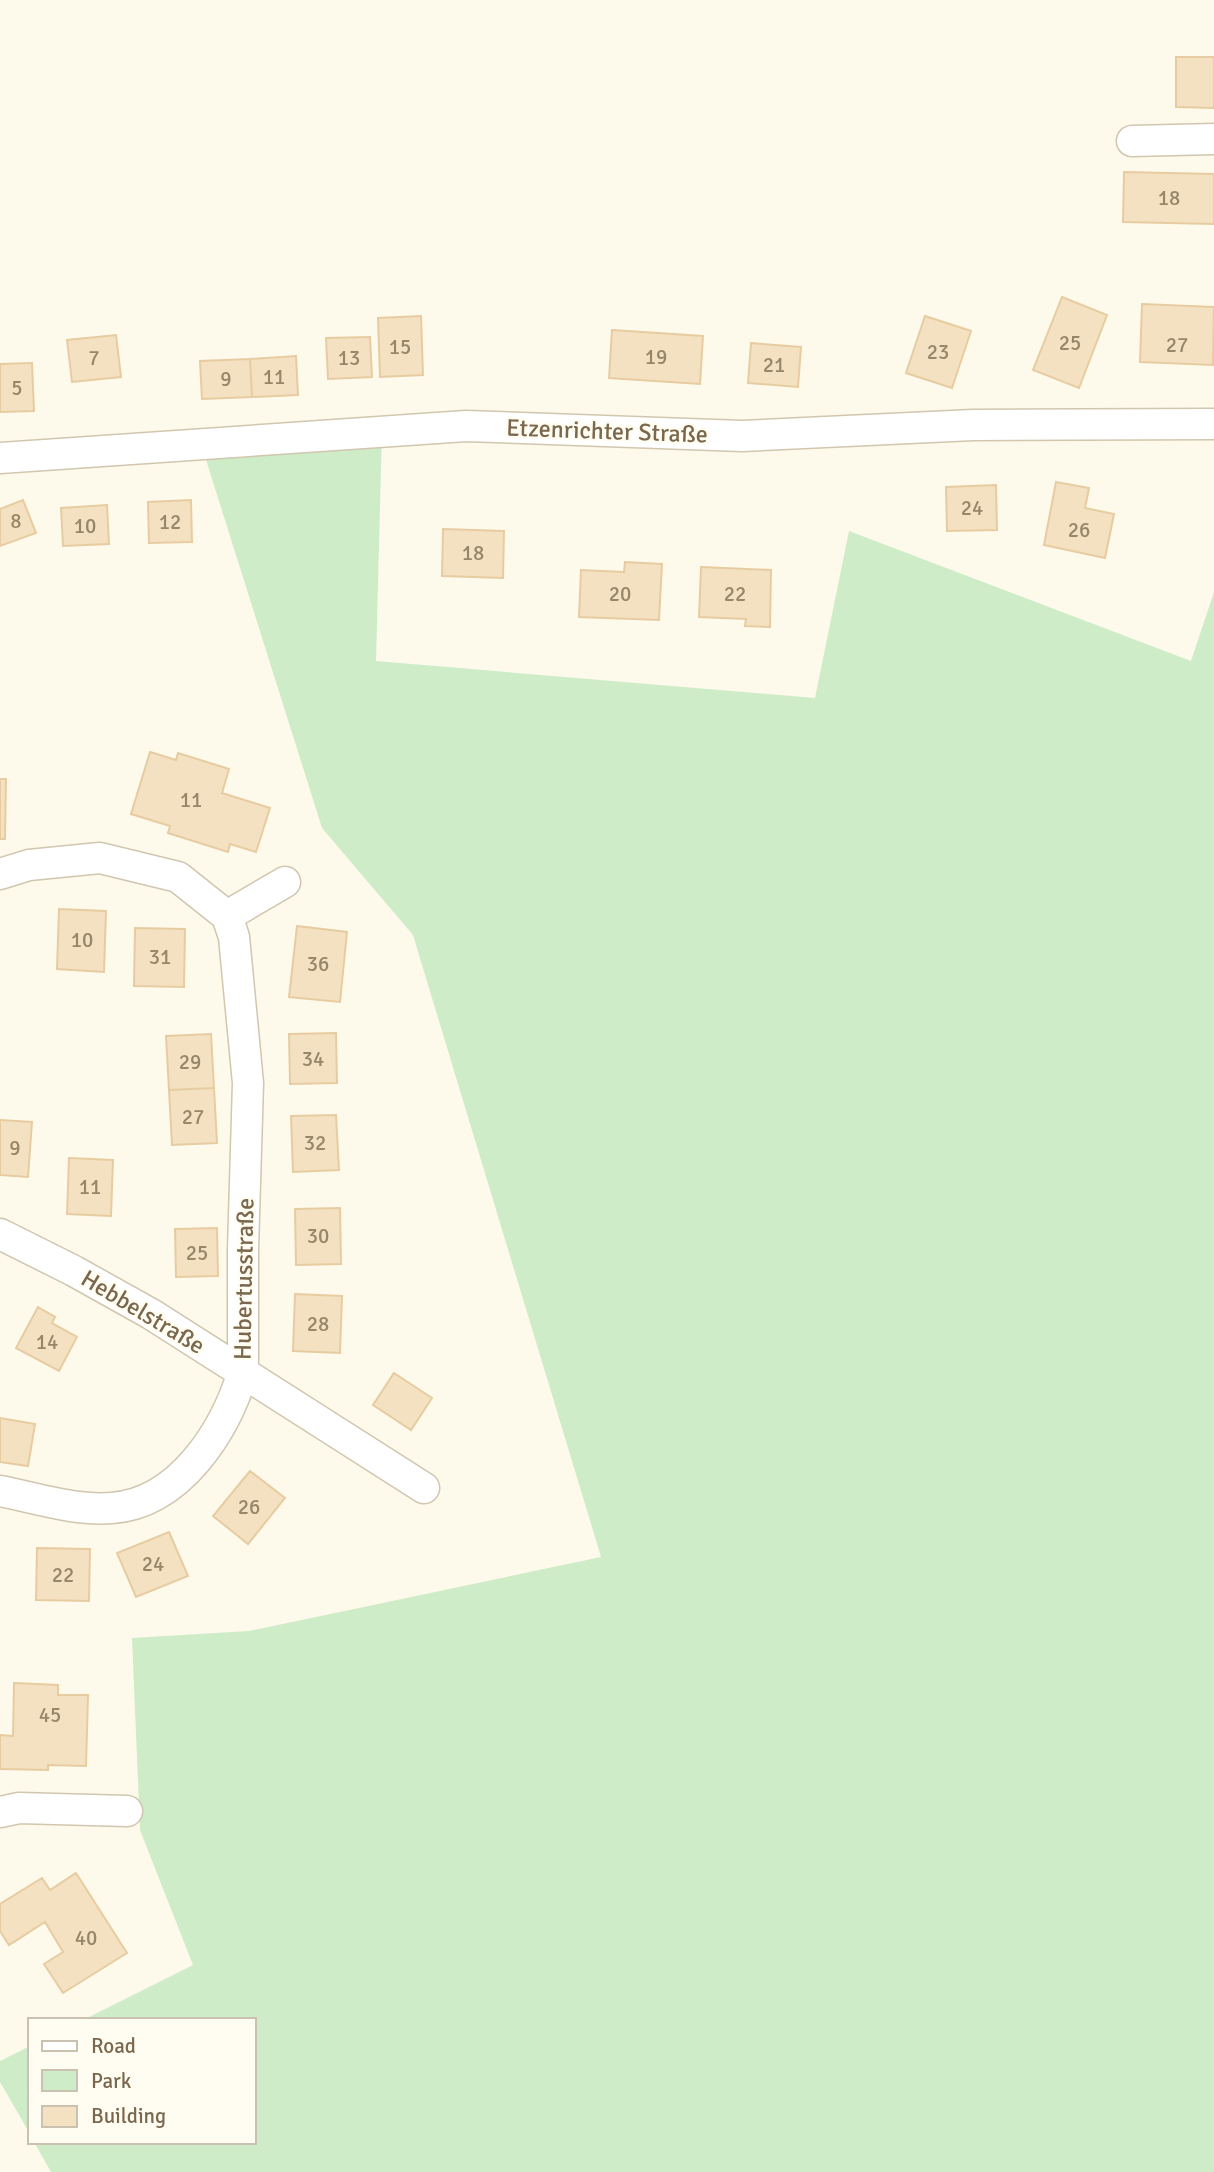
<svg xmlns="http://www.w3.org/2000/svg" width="1214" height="2172" viewBox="0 0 1214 2172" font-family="Signika,sans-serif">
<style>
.green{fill:#ceecc8}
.building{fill:#f4e1c1;stroke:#e7cca1;stroke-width:2}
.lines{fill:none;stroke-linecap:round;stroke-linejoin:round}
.minor-casing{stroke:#d1c6af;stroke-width:33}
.minor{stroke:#fff;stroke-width:30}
.labels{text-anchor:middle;stroke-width:5;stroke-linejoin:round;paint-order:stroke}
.number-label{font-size:21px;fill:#988669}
.street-label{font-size:24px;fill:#7a674c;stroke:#fffdf2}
</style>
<rect width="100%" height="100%" fill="#fdfaeb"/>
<path class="green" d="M 382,431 L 376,661 L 815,698 L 849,531 L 1191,661 L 1214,592 L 1214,2172 L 51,2172 L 34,2142 L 254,2142 L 254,2020 L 83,2020 L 193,1965 L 140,1830 L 132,1638 L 249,1631 L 601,1557 L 413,935 L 322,828 L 201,444 Z
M 30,2046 L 30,2134 L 0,2082 L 0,2061 Z"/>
<path class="building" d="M 1176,57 L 1214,57 L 1214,108 L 1176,107 Z
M 1124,172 L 1214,174 L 1214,224 L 1123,222 Z
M 1062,297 L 1107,315 L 1079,388 L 1033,370 Z
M 1142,304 L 1214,307 L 1213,365 L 1140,362 Z
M 421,316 L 423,375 L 380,377 L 378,318 Z
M 925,316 L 971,331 L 952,388 L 906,373 Z
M 612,330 L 703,336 L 700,384 L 609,378 Z
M 116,335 L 121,377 L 72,382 L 67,340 Z
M 370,337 L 372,377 L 328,379 L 326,338 Z
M 751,343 L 801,347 L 798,387 L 748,383 Z
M 296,356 L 298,395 L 252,397 L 250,359 Z
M 250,359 L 252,397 L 202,399 L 200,361 Z
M 32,363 L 34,411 L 0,412 L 0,364 Z
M 1056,482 L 1089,488 L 1085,508 L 1114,514 L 1105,558 L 1044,545 Z
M 996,485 L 997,530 L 947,531 L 946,487 Z
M 23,500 L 36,533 L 0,546 L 0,509 Z
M 191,500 L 192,542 L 149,543 L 148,502 Z
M 107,505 L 109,544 L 63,546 L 61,508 Z
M 443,529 L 504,531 L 503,578 L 442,576 Z
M 625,562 L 662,564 L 659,620 L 579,617 L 581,570 L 624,572 Z
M 701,567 L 771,570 L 770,627 L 745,626 L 746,619 L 699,617 Z
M 150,752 L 176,760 L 178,753 L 229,769 L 222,793 L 270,808 L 256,852 L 230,844 L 228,852 L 168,833 L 170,826 L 131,814 Z
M 0,779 L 6,779 L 5,839 L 0,839 Z
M 59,909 L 106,911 L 104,972 L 57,969 Z
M 297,926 L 347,932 L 340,1002 L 289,997 Z
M 135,928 L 185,929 L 184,987 L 134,986 Z
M 336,1033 L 337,1083 L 290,1084 L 289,1034 Z
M 211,1034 L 214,1088 L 169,1090 L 166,1036 Z
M 214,1088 L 217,1143 L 172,1145 L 169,1090 Z
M 336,1115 L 339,1170 L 293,1172 L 291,1116 Z
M 0,1120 L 32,1122 L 28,1177 L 0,1175 Z
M 69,1158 L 113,1160 L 111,1216 L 67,1214 Z
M 340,1208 L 341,1264 L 296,1265 L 295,1209 Z
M 217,1228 L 218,1276 L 176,1277 L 175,1229 Z
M 295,1294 L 342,1296 L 340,1353 L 293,1351 Z
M 38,1307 L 55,1317 L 52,1323 L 77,1337 L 59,1371 L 16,1348 Z
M 394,1373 L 432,1398 L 411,1430 L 373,1405 Z
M 0,1418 L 35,1424 L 28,1466 L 0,1462 Z
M 250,1471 L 285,1498 L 248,1544 L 213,1516 Z
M 169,1532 L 188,1576 L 136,1597 L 117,1553 Z
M 37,1548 L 90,1549 L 89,1601 L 36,1600 Z
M 14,1683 L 58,1685 L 58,1695 L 88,1695 L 86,1766 L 48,1765 L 48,1770 L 0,1769 L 0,1735 L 13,1736 Z
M 76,1873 L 127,1953 L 63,1993 L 44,1964 L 63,1952 L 45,1922 L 9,1945 L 0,1931 L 0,1904 L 42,1878 L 50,1890 Z"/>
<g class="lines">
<g class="minor-casing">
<path id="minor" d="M 1132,141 L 1214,139
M 0,458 L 466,426 L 742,436 L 973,425 L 1214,424
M 0,874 L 29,865 L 100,858 L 178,877 L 227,916
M 227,916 L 285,882
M 0,1234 L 74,1271 L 151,1314 L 424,1488
M 0,1491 C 36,1498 75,1511 112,1508 C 180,1503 225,1431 243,1372 L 243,1249 L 248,1083 L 234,937 L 227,916
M 0,1812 L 19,1808 L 127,1811"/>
</g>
<use href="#minor" class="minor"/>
</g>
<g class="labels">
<g class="number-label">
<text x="1169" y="205">18</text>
<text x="1070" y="350">25</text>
<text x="1177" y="352">27</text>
<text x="400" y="354">15</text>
<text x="938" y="359">23</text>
<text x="656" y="364">19</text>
<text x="94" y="365">7</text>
<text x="349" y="365">13</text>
<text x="774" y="372">21</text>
<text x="274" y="384">11</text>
<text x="226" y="386">9</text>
<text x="17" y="395">5</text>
<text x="972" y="515">24</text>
<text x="16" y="528">8</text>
<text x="170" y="529">12</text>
<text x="85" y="533">10</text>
<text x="1079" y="537">26</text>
<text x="473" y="560">18</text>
<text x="620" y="601">20</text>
<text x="735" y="601">22</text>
<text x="191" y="807">11</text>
<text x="82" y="947">10</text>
<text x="160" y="964">31</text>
<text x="318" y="971">36</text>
<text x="313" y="1066">34</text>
<text x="190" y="1069">29</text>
<text x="193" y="1124">27</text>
<text x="315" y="1150">32</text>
<text x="15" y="1155">9</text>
<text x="90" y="1194">11</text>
<text x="318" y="1243">30</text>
<text x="197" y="1260">25</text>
<text x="318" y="1331">28</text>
<text x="47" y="1349">14</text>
<text x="249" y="1514">26</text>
<text x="153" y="1571">24</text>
<text x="63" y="1582">22</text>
<text x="50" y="1722">45</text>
<text x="86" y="1945">40</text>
</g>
<g class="street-label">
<text transform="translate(607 431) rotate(2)" y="8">Etzenrichter Straße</text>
<text transform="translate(244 1279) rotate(-89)" y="8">Hubertusstraße</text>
<text transform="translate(143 1312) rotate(31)" y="8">Hebbelstraße</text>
</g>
</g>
<rect x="28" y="2018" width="228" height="126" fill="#fffdf2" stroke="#cac1b0" stroke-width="2"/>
<rect x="42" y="2041" width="35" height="10" fill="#ffffff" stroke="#cac1b0" stroke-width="2"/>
<text x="91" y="2053" font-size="21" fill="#7a674c">Road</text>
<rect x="42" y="2070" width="35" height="21" fill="#ceecc8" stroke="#cac1b0" stroke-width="2"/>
<text x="91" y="2088" font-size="21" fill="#7a674c">Park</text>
<rect x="42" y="2106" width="35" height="21" fill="#f4e1c1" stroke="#cac1b0" stroke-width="2"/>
<text x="91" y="2123" font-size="21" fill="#7a674c">Building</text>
</svg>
